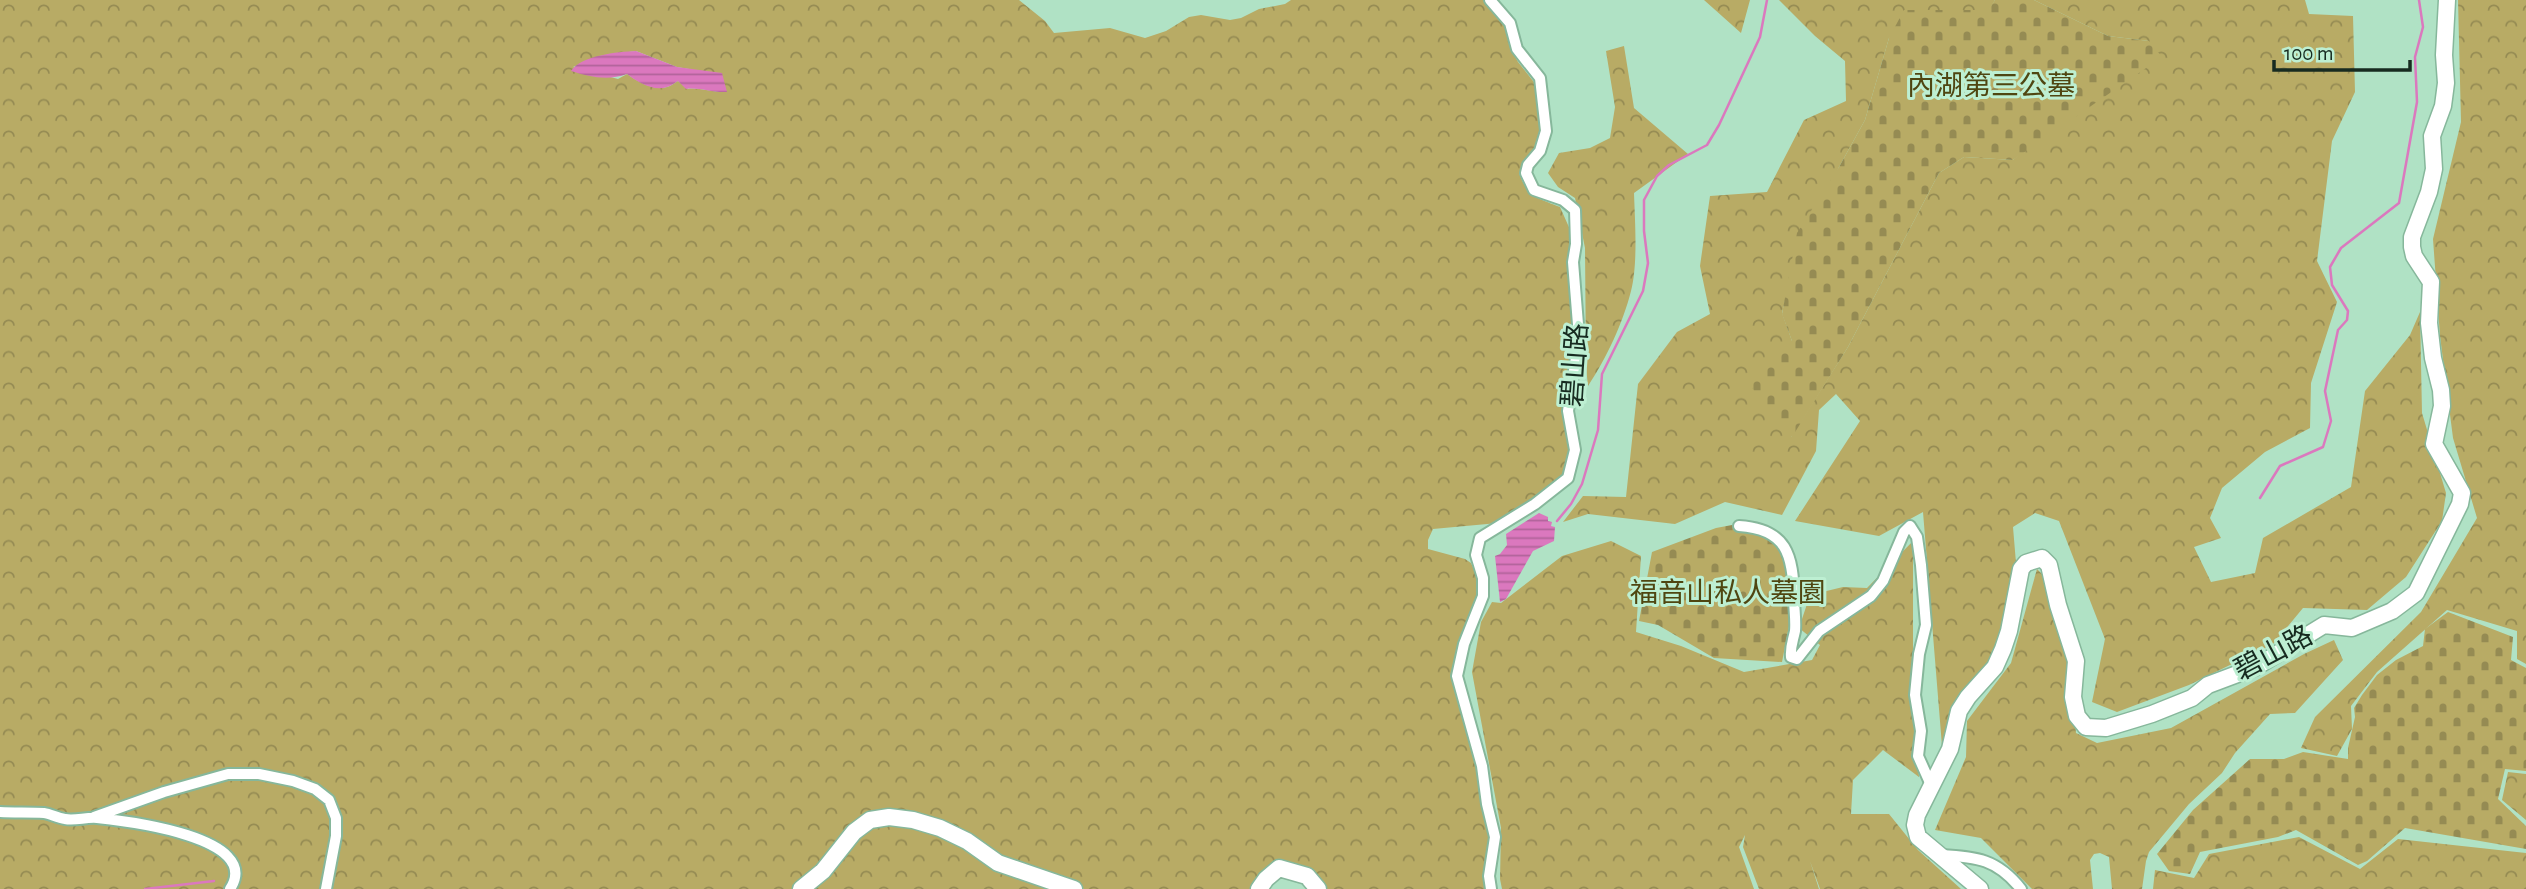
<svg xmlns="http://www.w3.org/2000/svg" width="2526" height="889" viewBox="0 0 2526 889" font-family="'Alegreya Sans','Noto Sans TC',sans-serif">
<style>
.forest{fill:url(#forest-crowns);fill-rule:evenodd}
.cemetery{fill:url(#cemetery-stones)}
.water{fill:url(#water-rules)}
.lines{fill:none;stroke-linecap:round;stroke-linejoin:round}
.stream{stroke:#db78be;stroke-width:2.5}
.street-casing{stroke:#86b79b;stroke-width:14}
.secondary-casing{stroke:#86b79b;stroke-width:19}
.street{stroke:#fff;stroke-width:10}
.secondary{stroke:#fff;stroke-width:16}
.labels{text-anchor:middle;stroke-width:6;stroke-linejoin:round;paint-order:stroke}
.park-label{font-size:28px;fill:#4f4611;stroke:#bdefd2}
.street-label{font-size:28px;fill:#172b20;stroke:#bdefd2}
</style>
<defs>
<pattern id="forest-crowns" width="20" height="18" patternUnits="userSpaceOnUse" patternTransform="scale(1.75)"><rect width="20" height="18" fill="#b8ab65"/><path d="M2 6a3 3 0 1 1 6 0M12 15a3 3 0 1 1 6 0" fill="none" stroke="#958b53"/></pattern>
<pattern id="cemetery-stones" width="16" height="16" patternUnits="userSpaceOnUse" patternTransform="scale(1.75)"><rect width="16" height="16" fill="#b8ab65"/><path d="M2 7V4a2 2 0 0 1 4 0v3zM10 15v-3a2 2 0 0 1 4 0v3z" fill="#958b53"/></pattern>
<pattern id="water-rules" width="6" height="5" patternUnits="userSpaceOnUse" patternTransform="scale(1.75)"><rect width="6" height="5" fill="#db78be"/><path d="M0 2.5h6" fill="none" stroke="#b1639a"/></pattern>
</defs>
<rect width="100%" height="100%" fill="#b0e2c5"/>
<path class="forest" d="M 0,0 L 1019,0 L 1045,21 L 1054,33 L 1110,28 L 1145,38 L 1166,31 L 1189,17 L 1201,15 L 1230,20 L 1241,18 L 1259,9 L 1285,4 L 1291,0 L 1486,0 L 1506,28 L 1511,49 L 1518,62 L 1537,86 L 1541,136 L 1537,148 L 1519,173 C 1528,198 1538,198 1560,207 L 1572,234 L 1575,342 L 1565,414 L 1572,449 L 1563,478 L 1498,523 L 1433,529 L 1428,540 L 1428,549 L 1465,559 L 1471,563 L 1477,576 L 1478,596 L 1457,665 L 1488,822 L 1489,850 L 1486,889 L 1322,889 L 1292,867 L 1253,889 L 1084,889 L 884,814 L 794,889 L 0,889 ZM 636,51 L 677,67 L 689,69 L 722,92 C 713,92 695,87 688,89 L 678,81 C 674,83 671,86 667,87 C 653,91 637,81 627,74 L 618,79 L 573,67 L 600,56 Z
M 1704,0 L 1750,0 L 1741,33 Z
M 1779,0 L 1995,0 L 1989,10 L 1889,38 L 1865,120 L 1839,167 L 1791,276 L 1782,313 L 1792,341 L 1791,437 L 1848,347 L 1939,173 L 1964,157 L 2013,160 L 2149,41 L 2108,36 L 2034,0 L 2305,0 L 2309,14 L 2353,16 L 2355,92 L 2332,141 L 2317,261 L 2337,302 L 2311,383 L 2310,428 L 2265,452 L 2222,488 L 2210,518 L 2221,538 L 2194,547 L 2211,582 L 2255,573 L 2263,538 L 2351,487 L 2365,391 L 2410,335 L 2420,312 L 2422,413 L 2446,493 L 2442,521 L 2406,577 L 2367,610 L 2303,608 L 2273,644 L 2189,685 L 2117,712 L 2092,702 L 2105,639 L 2059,521 L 2035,513 L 2013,527 L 2017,575 L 1990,669 L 1954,707 L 1942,746 L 1923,512 L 1879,536 L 1795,521 L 1860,421 L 1836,394 L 1819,410 L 1816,451 L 1782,515 L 1725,502 L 1675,524 L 1588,514 L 1563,522 L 1583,496 L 1626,497 L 1638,384 L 1677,332 L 1710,314 L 1700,266 L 1710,196 L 1767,192 L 1804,120 L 1846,101 L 1845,61 L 1815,36 Z
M 2458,0 L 2526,0 L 2526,664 L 2517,659 L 2517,631 L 2447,610 L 2377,672 L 2351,706 L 2352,729 L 2337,756 L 2301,748 L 2315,717 L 2421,612 L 2477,518 L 2453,438 L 2440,336 L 2433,239 L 2461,122 Z
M 1624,46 L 1634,108 L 1688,154 L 1634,193 C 1635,222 1638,264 1631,291 C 1623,323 1606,359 1588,386 L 1586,367 L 1585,248 L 1575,198 L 1558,187 L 1548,173 L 1559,153 L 1590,148 L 1610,138 L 1615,107 L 1606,51 Z
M 1611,541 L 1641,556 L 1636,632 L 1681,646 L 1744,672 L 1812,660 L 1820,645 L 1799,628 L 1810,595 L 1843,587 L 1867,588 L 1913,541 L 1913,701 L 1919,777 L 1883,750 L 1853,780 L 1851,814 L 1889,814 L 1918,850 L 1961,889 L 1820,889 L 1810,861 L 1819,889 L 1759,889 L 1743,847 L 1745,835 L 1739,847 L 1754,889 L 1502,889 L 1500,879 L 1501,828 L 1472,672 L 1481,622 L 1492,602 L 1501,603 L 1562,556 Z
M 2037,569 L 2050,582 L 2069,659 L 2076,733 L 2097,743 L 2171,728 L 2304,654 L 2334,640 L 2343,660 L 2295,713 L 2270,714 L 2235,753 L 2222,773 L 2189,804 L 2149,852 L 2146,861 L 2142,889 L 2112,889 L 2109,857 L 2100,853 L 2094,854 L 2090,860 L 2093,889 L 2032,889 L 1981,838 L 1935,830 L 1966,757 L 1967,721 L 2011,663 Z
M 2508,772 L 2526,774 L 2526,820 L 2502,800 Z
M 872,823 L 914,825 L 1062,889 L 806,889 Z
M 2299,837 L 2360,869 L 2398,839 L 2526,853 L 2526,889 L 2153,889 L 2155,870 L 2194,878 L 2209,854 Z"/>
<path class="cemetery" d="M 1995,0 L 2034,0 L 2108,36 L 2149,41 L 2162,57 L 2013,160 L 1964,157 L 1939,173 L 1848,347 L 1792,437 L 1766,415 L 1750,383 L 1792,341 L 1782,314 L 1797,233 L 1839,167 L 1865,120 L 1889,38 L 1904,10 L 1988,10 Z
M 1732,525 L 1761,526 L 1788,559 L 1795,595 L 1782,662 L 1714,658 L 1658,625 L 1639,621 L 1652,552 L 1716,528 Z
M 2448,612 L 2513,637 L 2511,660 L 2526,668 L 2526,771 L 2505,769 L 2498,799 L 2526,826 L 2526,849 L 2405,828 L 2367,861 L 2358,865 L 2296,830 L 2278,837 L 2200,852 L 2190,874 L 2169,871 L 2157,854 L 2193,810 L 2250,759 L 2284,759 L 2303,752 L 2348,759 L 2348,748 L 2355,717 L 2354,708 L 2362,695 L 2377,675 L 2396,660 L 2423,646 L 2425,629 Z"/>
<path class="water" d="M 636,51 L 677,67 L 722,73 L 727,92 C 712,93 699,87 686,89 L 678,81 C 674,83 671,86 667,87 C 653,92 636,81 627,74 C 608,81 590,77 571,71 C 582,55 617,52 636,51 Z
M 1539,513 L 1548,517 L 1548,521 L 1552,522 L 1551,526 L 1555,527 L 1554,541 L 1533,551 L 1506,599 L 1500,602 L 1495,556 L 1500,554 L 1507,545 L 1506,534 Z"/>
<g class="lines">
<path class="stream" d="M 2260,498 L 2280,466 L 2323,447 L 2331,421 L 2325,391 L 2338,330 L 2347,320 L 2348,311 L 2332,285 L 2330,267 L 2341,248 L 2399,203 L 2417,102 L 2415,57 L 2423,27 L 2419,0
M 1557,521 L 1571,504 L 1582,484 L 1598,430 L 1602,374 L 1643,291 L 1648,263 L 1644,231 L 1644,200 L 1657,176 L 1669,165 L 1707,145 L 1719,125 L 1760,37 L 1767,0
M 145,889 L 214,881"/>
<g class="street-casing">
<path id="street" d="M 1490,0 L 1510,23 L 1517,49 L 1540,78 L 1546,131 L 1540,151 L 1528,165 L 1526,173 L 1534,190 L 1563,200 L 1575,210 L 1576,244 L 1573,262 L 1579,337 L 1568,411 L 1575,450 L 1568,478 L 1535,504 L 1480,538 L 1476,555 L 1483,578 L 1483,596 L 1464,644 L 1457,676 L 1482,766 L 1487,804 L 1495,837 L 1489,876 L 1491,889
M 1739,526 C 1787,529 1793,555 1794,598 C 1794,608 1796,620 1795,631 C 1793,641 1790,647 1791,657 L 1797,659 L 1819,631 L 1871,596 L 1883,581 L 1904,532 L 1910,526 L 1917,537 L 1921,565 L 1926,625 L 1919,654 L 1915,695 L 1921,731 L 1918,756 L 1931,785
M 0,812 C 14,813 29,812 44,813 C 51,814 57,818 65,819 C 75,821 86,817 97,818 C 126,821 264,837 230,889
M 94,817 L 164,792 L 228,774 L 259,774 L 293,781 L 315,789 L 329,800 L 336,818 L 336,836 L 326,889
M 1941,855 C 1977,857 1997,859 2021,889"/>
</g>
<g class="secondary-casing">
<path id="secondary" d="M 801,889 L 823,871 L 854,832 L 870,820 L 889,817 L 913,820 L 940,828 L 967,841 L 998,863 L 1074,889
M 1259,889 L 1266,879 L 1279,868 L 1307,876 L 1318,889
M 1980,889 L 1918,837 L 1915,825 L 1917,815 L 1950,749 L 1959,711 L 1968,697 L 1995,667 L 2003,649 L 2009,631 L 2021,569 L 2026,563 L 2042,558 L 2049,565 L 2058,605 L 2076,661 L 2073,697 L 2077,716 L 2086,727 L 2106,728 L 2152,714 L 2192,698 L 2208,685 L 2256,667 L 2324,625 L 2352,628 L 2392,611 L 2416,593 L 2460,504 L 2462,493 L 2434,444 L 2442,406 L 2441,390 L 2433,358 L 2429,323 L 2431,282 L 2414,256 L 2412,247 L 2412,237 L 2429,192 L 2434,169 L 2432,136 L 2443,106 L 2446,83 L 2444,55 L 2447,0"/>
</g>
<use href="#street" class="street"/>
<use href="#secondary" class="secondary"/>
</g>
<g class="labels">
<g class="park-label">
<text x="1991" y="95">內湖第三公墓</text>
<text x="1728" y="602">福音山私人墓園</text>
</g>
<g class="street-label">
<text transform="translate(1574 365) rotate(-86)" y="10">碧山路</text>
<text transform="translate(2273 652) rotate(-28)" y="10">碧山路</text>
</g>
</g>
<path d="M2274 60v10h136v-10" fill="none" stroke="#172b20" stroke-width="3.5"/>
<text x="2284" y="60" font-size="21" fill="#172b20" stroke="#bdefd2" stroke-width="5" paint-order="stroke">100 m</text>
</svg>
